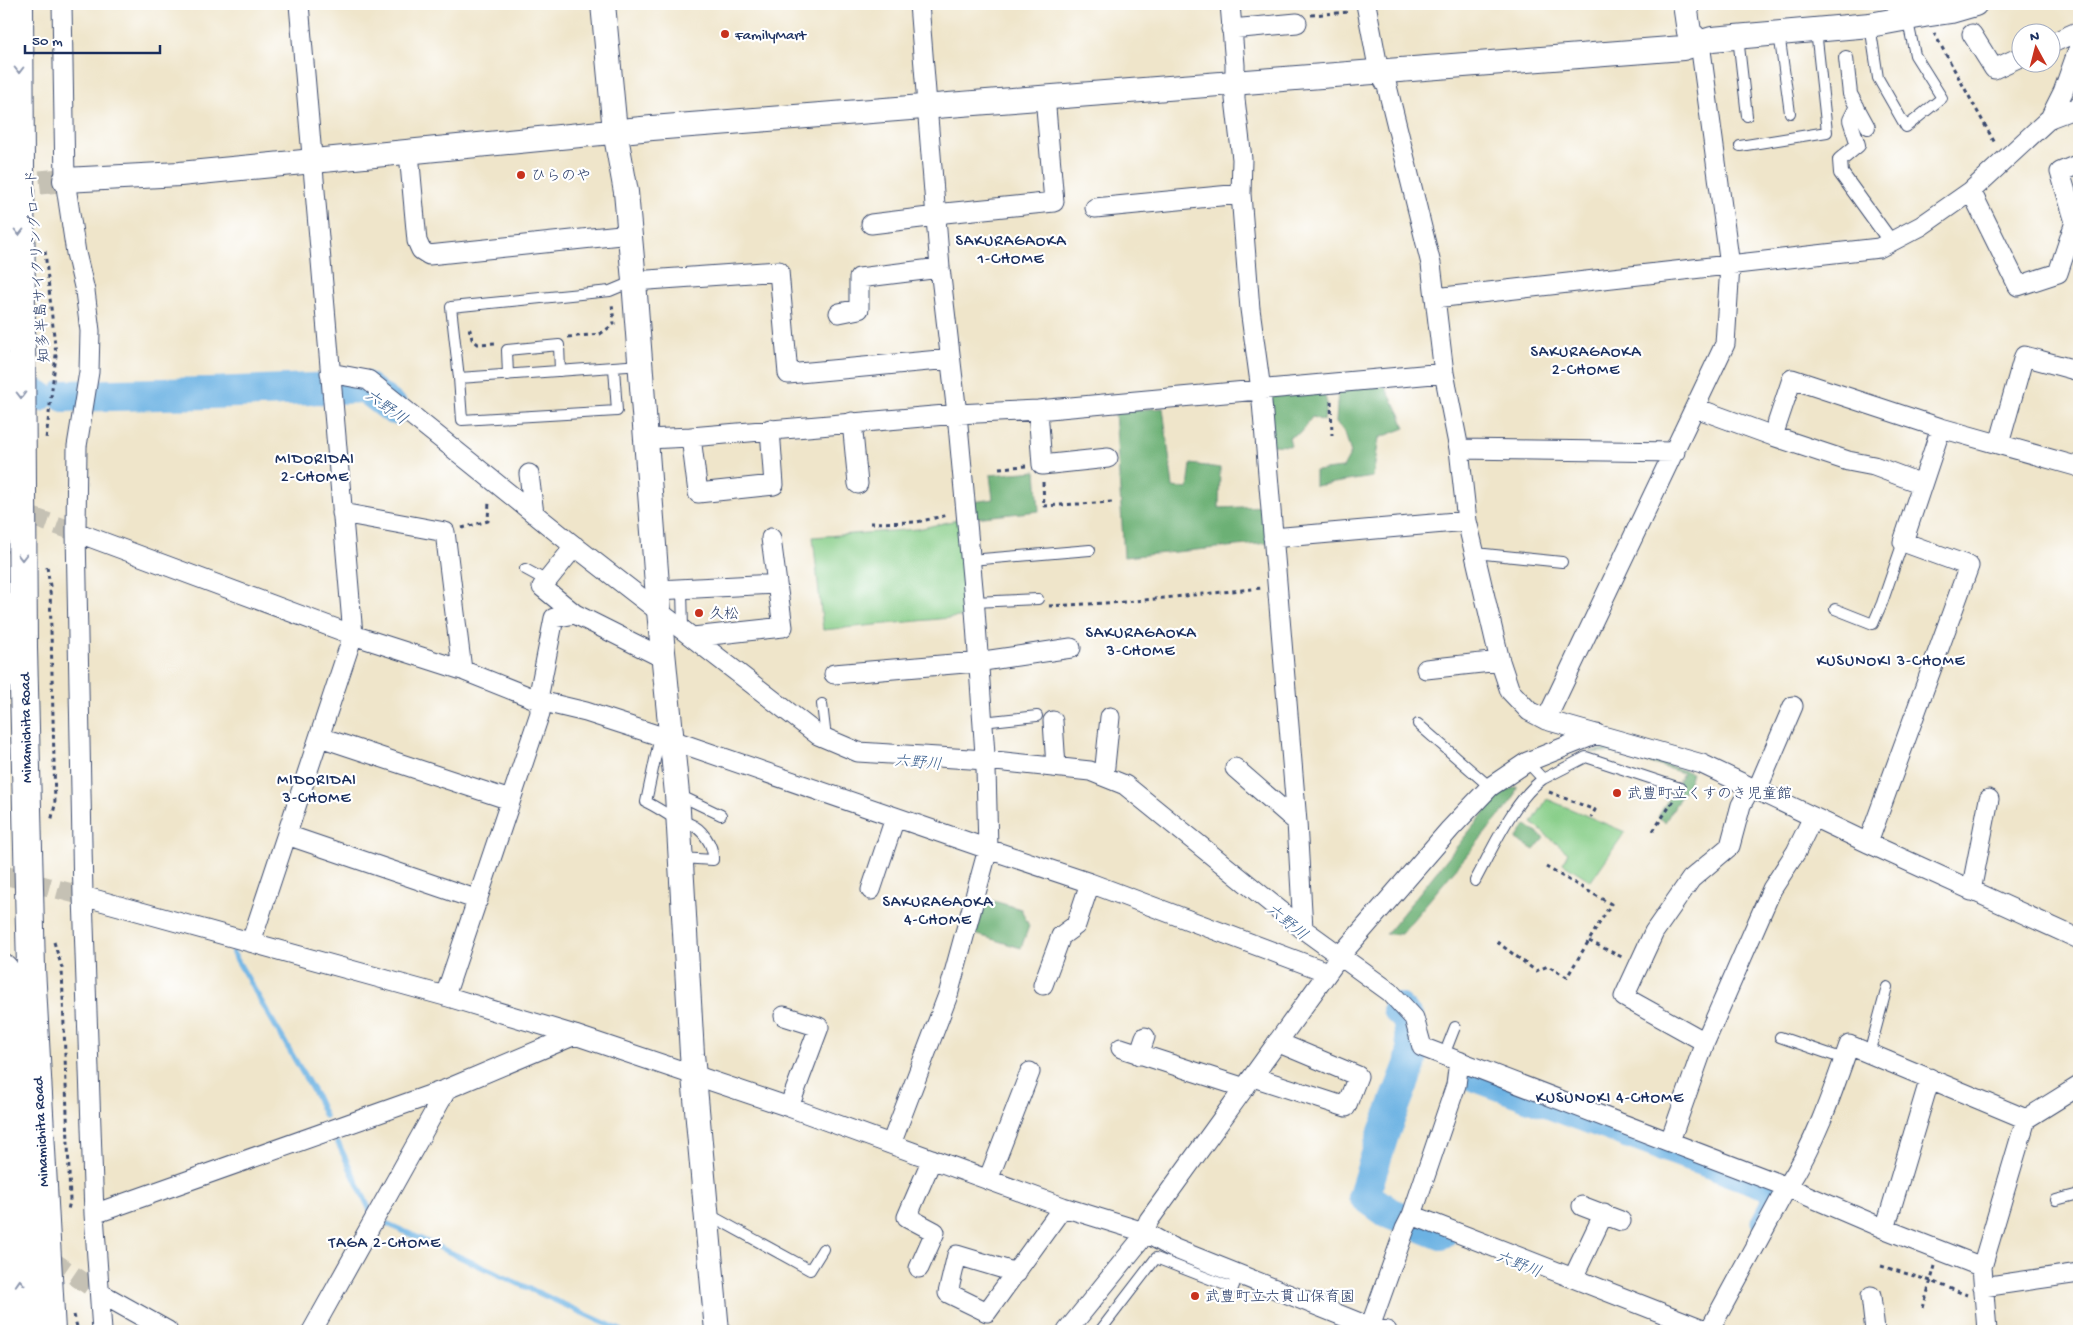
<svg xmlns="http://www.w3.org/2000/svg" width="2083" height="1335" viewBox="0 0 2083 1335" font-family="'Gochi Hand','Klee One',sans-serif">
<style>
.green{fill:#86cd87;stroke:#507e72}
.forest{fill:#6cb074;stroke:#447069}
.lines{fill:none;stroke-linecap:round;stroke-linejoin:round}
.stream{stroke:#6cb2e3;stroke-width:5.5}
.canal{stroke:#6cb2e3;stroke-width:19}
.river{stroke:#6cb2e3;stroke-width:32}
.minor-tunnel{stroke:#c5c1b4;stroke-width:19;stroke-dasharray:19 9;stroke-linecap:butt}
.tertiary-tunnel{stroke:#c5c1b4;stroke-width:24;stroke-dasharray:24 12;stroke-linecap:butt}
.service-casing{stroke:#3b4a6e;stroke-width:12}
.pedestrian-casing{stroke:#3b4a6e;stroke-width:16}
.minor-casing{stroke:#3b4a6e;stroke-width:21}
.tertiary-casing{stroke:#3b4a6e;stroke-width:26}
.motorway-casing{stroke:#3b4a6e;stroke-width:30}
.path{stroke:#3b4a6e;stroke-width:3;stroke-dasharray:4 4;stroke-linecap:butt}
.service{stroke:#fff;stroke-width:10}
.pedestrian{stroke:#fff;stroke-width:14}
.minor{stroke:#fff;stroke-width:19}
.tertiary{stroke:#fff;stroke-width:24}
.motorway{stroke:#fff;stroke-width:28}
.oneway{stroke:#8d97ae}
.poi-dot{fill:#c8321e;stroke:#fff;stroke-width:2}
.labels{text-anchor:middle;stroke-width:4.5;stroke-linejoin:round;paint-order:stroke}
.poi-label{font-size:15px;fill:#1b2f5e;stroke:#fff;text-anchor:start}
.street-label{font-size:15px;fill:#1b2f5e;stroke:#fff}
.neighbourhood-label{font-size:16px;letter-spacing:1px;fill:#1b2f5e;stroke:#fff}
.water-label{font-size:16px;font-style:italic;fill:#375d8d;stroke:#fff}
</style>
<rect width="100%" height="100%" fill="#fff"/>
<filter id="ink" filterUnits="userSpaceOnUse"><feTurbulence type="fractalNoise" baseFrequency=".02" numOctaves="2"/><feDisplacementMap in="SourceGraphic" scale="10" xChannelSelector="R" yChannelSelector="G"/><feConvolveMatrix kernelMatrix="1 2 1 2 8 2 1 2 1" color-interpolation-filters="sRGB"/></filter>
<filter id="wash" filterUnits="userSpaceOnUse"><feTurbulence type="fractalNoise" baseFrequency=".0096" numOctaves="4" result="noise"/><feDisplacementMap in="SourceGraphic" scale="20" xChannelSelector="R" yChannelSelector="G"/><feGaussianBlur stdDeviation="1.12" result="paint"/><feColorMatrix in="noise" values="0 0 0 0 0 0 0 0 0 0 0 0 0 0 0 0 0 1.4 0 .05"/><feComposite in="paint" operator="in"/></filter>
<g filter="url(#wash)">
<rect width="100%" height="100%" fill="#efe5ca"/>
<path class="green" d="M 961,519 L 970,616 L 823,630 L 813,537 L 918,529 Z
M 1547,799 L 1625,832 L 1591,881 L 1563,863 L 1568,853 L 1532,823 Z"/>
<path class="forest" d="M 1384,385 L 1400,414 L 1405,428 L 1379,438 L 1373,477 L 1315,486 L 1315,471 L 1343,468 L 1351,453 L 1345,433 L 1336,422 L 1338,390 Z
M 1323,388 L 1327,404 L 1324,421 L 1312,417 L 1300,433 L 1289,437 L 1291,446 L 1270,445 L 1267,396 Z
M 1163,408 L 1173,487 L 1188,489 L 1191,464 L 1220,468 L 1219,508 L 1265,506 L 1268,543 L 1124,557 L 1115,411 Z
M 1036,471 L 1039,511 L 974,518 L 973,502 L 993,499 L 990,475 Z
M 1612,748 L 1692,773 L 1688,784 L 1665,822 L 1658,817 L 1683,773 L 1613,752 L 1590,752 Z
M 1517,787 L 1513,800 L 1401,934 L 1386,934 L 1501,792 Z
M 1526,825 L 1544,838 L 1534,850 L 1516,839 Z
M 987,899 L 1021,909 L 1029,926 L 1021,948 L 975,934 Z"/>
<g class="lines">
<path class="stream" d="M 233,953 L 315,1094 L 325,1116
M 338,1143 L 370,1210
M 388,1224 L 622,1331"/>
<path class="canal" d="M 1471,1081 L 1768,1191 L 1770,1203 L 1760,1222"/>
<path class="river" d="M 4,396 L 39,396
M 64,396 L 210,393 L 365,387 L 394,409
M 1398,1009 L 1408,1019 L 1413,1050 L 1410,1065 L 1384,1132 L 1364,1195 L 1389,1213 L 1441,1234"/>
</g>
</g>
<g filter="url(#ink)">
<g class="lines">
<path class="minor-tunnel" d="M 4,507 L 76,532
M 4,875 L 83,896
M 4,1228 L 100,1293"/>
<path class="tertiary-tunnel" d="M 4,186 L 65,180"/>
<g class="service-casing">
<path id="service" d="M 1870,25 L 1878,78 L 1906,127 L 1942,98 L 1915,55 L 1907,17
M 1779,33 L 1790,113
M 1738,37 L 1747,116
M 1740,146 L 1827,132 L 1816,30
M 634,281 L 610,291 L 451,307 L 459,378 L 641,365
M 508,375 L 507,350 L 559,345 L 560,371
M 459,378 L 462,420 L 617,411 L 614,368
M 1475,553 L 1562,562
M 970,560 L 1090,550
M 525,569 L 547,581
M 682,590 L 683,629
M 974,602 L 1038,599
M 1835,609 L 1873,624 L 1882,603 L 1903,542
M 822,704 L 826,738
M 982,722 L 1037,716
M 1418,724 L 1490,787
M 660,736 L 646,802 C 657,807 666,814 677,820 C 680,823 684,822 688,823 C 702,828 714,845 713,860 L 681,858
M 1543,779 L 1586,757 L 1680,788
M 677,794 L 721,815
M 1475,881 C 1492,850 1514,799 1543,779 L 1527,762
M 1780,1037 L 1844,1059
M 1869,1054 L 1887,987
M 1444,1055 L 1455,1027
M 2056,1200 L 2079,1194
M 708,1214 L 810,1270 L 823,1249
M 1100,1331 L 1156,1258 L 1233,1288 L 1238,1274"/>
</g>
<g class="pedestrian-casing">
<path id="pedestrian" d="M 1846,58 L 1850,94 L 1868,127
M 1857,106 L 1850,120 L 1858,145 L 1840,160 L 1841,173 L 1891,242"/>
</g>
<g class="minor-casing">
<path id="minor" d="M 62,4 L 65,180 L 76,253 L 85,291 L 90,331 L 89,372 L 77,446 L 76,532 L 83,896 L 94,1214 L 102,1331
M 1230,4 L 1235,65 L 1235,99 L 1242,159 L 1241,194 L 1250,309 L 1261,390 L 1297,822 L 1303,929
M 1366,4 L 1379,72 L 1387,86 L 1431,264 L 1444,373 L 1459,449 L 1467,521 L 1500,661 L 1510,691 L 1529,711 L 1546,720 L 1702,764 L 1868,843 L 2079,939
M 1231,29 L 1297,23
M 1972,34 L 1994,69 L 2020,57
M 2050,44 L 2079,31
M 2050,118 L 2079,107
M 409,153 L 417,241 L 421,250 L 429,255 L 630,234
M 1971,191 L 2018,286 L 2058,273 L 2075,222 L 2060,172 L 2079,164
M 1095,208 L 1241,194
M 871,224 L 937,216 L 945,213 L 1054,202 L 1045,96
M 634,281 L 779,271 L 788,374 L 950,359
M 1435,298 L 1879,248 L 1921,226 L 1971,191 L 2050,118 L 2063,92 L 2079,47
M 839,313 L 859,309 L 859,278 L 940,268
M 330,373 L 368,380 L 568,541 L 818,735 L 858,752 L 986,760 L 1090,771 L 1125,785 L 1303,929 L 1390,992 L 1414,1018 L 1422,1047 L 1787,1187 L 1885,1229 L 1982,1267
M 1696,408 L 1773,436 L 1848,461 L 1874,466 L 1922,484
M 1038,410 L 1042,465 L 1108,458
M 852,422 L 858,484
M 1773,436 L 1792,379 L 1941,428 L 2079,467
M 691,437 L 698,493 L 774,485 L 770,429
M 647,439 L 691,437 L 957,414 L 1038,410 L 1444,373
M 1999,444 L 2024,356 L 2079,371
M 1459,449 L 1675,452
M 529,474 L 534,514
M 342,513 L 445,532 L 462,670
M 76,532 L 353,635 L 462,670 L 540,701 L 586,712 L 660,736 L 988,849 L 986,769 L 975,610 L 957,414 L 940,268 L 919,4
M 771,538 L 777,584
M 1273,538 L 1467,521
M 575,546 L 542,587 L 575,614
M 658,590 L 777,584 L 783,627 L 693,637
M 1426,669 L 1500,661
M 834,674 L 977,662 L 1071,648
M 1546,720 L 1725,344 L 1730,266 L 1700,43
M 1053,721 L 1056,767
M 320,737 L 510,800
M 1235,768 L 1297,822
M 1104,776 L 1110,717
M 1757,790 L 1793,706
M 287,835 L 478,900
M 1868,843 L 1969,566 L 1903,542 L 1941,428
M 871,890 L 895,818
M 1971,891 L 1989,799
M 83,896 L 445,996 L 575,1035 L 789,1107 L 1063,1207 L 1144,1232 L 1173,1248 L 1370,1327 L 1387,1331
M 251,942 L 353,635 L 299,4
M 1043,985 L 1061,936 L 1076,925 L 1090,883
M 445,996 L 540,713 L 539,694 L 554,618 L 575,614 L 663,658
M 784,1016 L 819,1027 L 789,1107
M 1705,1042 L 1624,997 L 1654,932 L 1691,879 L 1730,846 L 1741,805 L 1751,787
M 1121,1048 L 1245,1088
M 1139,1055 L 1145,1037
M 1253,1077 L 1346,1107 L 1358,1076 L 1277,1042
M 1670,1141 L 1705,1042 L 1772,889 L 1796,852 L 1813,817
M 891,1144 L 948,995 L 988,849 L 1090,883 L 1327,972
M 988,1180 L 1030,1072
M 1582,1206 L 1621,1221
M 94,1214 L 447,1089 L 575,1035
M 1412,1215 L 1708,1331
M 1885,1229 L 1930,1078
M 919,1268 L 935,1232 L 907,1217 L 932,1159
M 1017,1273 L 957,1255 L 948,1293 L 987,1312 L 1063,1207
M 1573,1278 L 1604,1213
M 1983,1287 L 2079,1273
M 100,1293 L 168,1331
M 1871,1296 L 1875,1331
M 1370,1327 L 1405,1229 L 1412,1215 L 1456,1085 L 1459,1061
M 312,1331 L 447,1089
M 1067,1331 L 1139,1242 L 1149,1220 L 1339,957 L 1450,829 L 1490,787 L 1527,762 L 1597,734
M 1709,1331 L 1787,1187 C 1815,1144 1832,1094 1849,1045 L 2026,1119
M 1987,1331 L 1982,1267 L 2026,1119 L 2079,1086"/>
</g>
<g class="tertiary-casing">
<path id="tertiary" d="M 603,4 L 615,131 L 626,192 L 634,281 L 659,611 L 677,794 L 692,1054 L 717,1331
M 1685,4 L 1689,32 L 1700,43
M 65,180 L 180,174 L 652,128 L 1683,48 L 1712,39 L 1870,25 L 1924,15 L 1951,11 L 1975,4"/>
</g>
<g class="motorway-casing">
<path id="motorway" d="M 19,4 L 23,648 L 31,968 L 51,1331
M 4,969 L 23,1331"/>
</g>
<path class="path" d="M 1311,15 L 1350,12
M 1934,33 L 1996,145
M 45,251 L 56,355 L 46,439
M 468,330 L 470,330 L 472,339 L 478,344 L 497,343
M 568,337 L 600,334 L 614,324 L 612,303
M 1331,401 L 1332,436
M 999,468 L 1026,466
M 1043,482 L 1044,506 L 1112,502
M 870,523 L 917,522 L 948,515
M 462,528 L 488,521 L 489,501
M 47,567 L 50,586 L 55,805 L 51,822
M 1049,606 L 1125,602 L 1262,588
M 1549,792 L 1595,810 L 1591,817
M 1653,831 L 1674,800
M 1589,941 L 1624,958
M 54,942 L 62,968 L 70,1201 L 68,1210
M 1497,942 L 1536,971 L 1548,966 L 1567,977 L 1611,904 L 1546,867
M 1881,1266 L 1931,1281 L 1967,1295
M 1923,1308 L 1935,1266
M 74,1315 L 78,1331"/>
<use href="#service" class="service"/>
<use href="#pedestrian" class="pedestrian"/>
<use href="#minor" class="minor"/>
<use href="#tertiary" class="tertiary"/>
<use href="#motorway" class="motorway"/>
</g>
<defs><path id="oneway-chevron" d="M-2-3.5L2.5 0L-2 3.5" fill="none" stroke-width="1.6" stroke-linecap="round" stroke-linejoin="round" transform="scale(1.25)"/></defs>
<g class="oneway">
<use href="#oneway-chevron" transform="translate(19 70) rotate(90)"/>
<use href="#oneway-chevron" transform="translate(19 232) rotate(90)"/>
<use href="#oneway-chevron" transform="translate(21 395) rotate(90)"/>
<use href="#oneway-chevron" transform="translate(22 557) rotate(90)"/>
<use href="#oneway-chevron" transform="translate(20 1283) rotate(-93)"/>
</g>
</g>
<g class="poi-dot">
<circle cx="725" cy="34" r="5"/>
<circle cx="521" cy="175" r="5"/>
<circle cx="699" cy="613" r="5"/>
<circle cx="1617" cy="793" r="5"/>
<circle cx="1195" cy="1296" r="5"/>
</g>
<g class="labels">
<g class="poi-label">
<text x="735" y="39">FamilyMart</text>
<text x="531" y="180">ひらのや</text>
<text x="709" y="618">久松</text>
<text x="1627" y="798">武豊町立くすのき児童館</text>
<text x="1205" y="1301">武豊町立六貫山保育園</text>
</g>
<g class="street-label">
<text transform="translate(37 266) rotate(-94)" y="5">知多半島サイクリングロード</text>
<text transform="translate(25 728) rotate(-91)" y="5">Minamichita Road</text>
<text transform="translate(40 1132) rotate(-93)" y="5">Minamichita Road</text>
</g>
<g class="neighbourhood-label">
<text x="1011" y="245">SAKURAGAOKA<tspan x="1011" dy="18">1-CHOME</tspan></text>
<text x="1586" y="356">SAKURAGAOKA<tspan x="1586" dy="18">2-CHOME</tspan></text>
<text x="315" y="463">MIDORIDAI<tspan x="315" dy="18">2-CHOME</tspan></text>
<text x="1141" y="637">SAKURAGAOKA<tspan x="1141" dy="18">3-CHOME</tspan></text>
<text x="1891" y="665">KUSUNOKI 3-CHOME</text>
<text x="317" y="784">MIDORIDAI<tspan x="317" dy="18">3-CHOME</tspan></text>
<text x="938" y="906">SAKURAGAOKA<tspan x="938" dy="18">4-CHOME</tspan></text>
<text x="1610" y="1102">KUSUNOKI 4-CHOME</text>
<text x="385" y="1247">TAGA 2-CHOME</text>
</g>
<g class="water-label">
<text transform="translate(387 406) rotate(36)" y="6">六野川</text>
<text transform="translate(918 761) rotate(5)" y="6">六野川</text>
<text transform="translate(1288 921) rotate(39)" y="6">六野川</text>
<text transform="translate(1519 1263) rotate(21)" y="6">六野川</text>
</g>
</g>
<rect width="2083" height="1335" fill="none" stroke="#fff" stroke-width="20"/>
<g transform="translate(2036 48) rotate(353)"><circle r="24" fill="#ffffff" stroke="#a4acbf"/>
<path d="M0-4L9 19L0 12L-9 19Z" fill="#c8321e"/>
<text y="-8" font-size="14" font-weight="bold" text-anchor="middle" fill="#1b2f5e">N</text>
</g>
<path d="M25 45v8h135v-8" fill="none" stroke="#1b2f5e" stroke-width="2.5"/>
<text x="32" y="45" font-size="15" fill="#1b2f5e" stroke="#ffffff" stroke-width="4" paint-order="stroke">50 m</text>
</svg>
